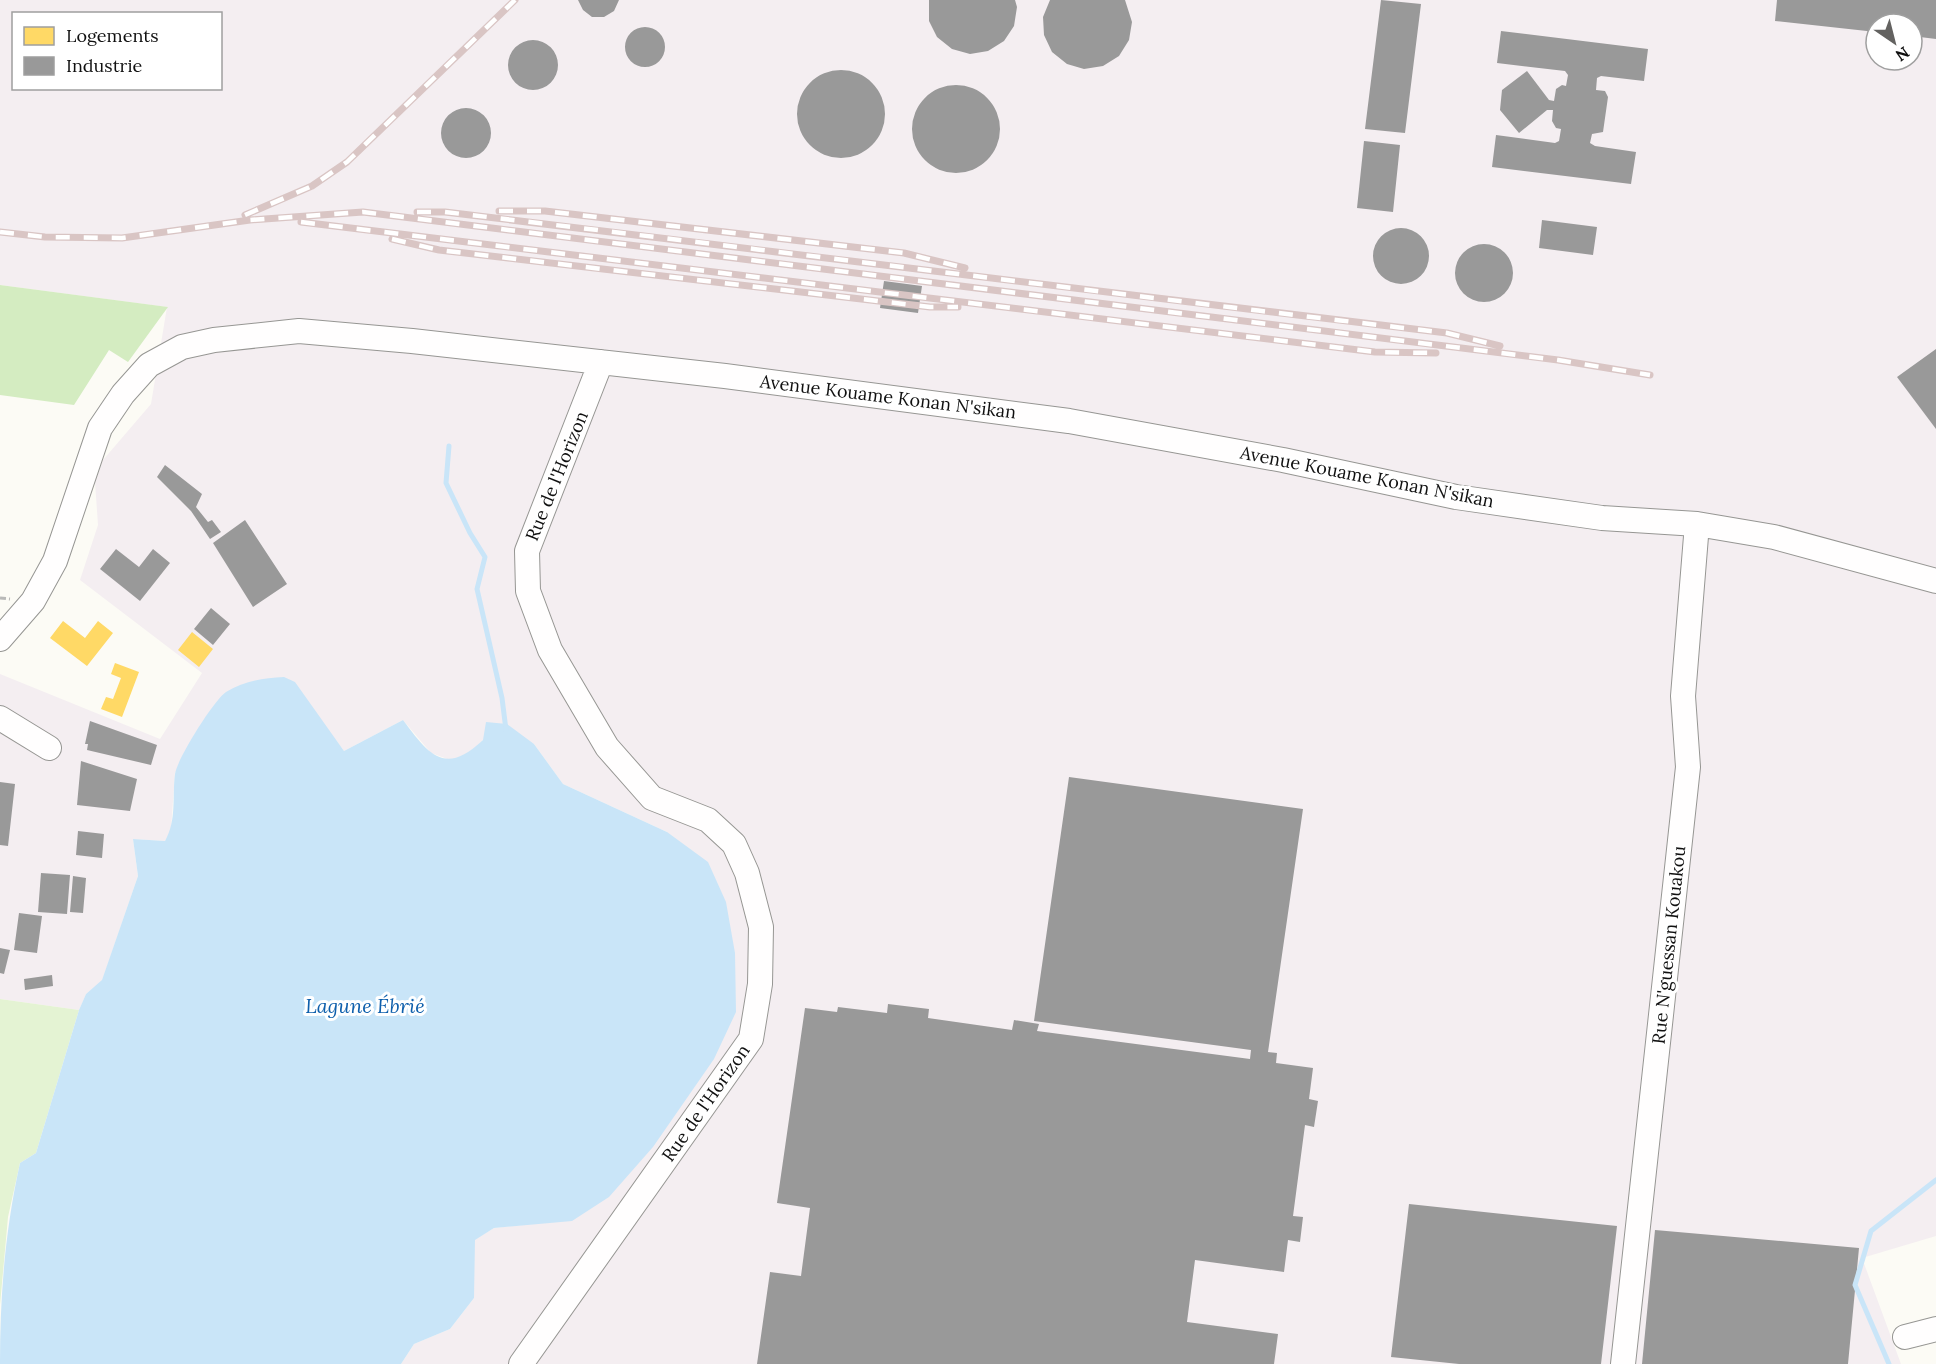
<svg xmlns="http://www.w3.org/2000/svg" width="1936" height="1364" viewBox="0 0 1936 1364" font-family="Lora,serif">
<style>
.industrial{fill:#f4eef1;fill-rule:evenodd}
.green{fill:#e4f3d3}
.forest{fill:#d4ecc1}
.water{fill:#c9e5f8}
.homes{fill:#ffd966}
.industry{fill:#999}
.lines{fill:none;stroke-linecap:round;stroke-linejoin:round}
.stream{stroke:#c9e5f8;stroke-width:5}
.minor-casing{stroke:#969693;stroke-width:26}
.path{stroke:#b9b9b8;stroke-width:3;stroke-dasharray:6 3;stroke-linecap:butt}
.minor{stroke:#fffefe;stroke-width:24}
.rail-casing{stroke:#d9c5c4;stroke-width:7}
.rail{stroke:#fff;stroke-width:4.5;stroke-dasharray:14;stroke-linecap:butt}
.labels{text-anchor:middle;stroke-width:6;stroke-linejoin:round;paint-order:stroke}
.street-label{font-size:18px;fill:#101010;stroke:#fff}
.water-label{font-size:20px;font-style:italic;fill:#0e5fac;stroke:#fff}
</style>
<rect width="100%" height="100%" fill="#fcfbf5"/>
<path class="industrial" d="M 0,0 L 1936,0 L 1936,1236 L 1862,1258 L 1901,1364 L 401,1364 L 414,1344 L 450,1329 L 474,1298 L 474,1240 L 494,1228 L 572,1220 L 667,832 L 563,784 L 534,744 L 483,740 L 467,756 L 450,760 L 431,753 L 403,720 L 344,751 L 327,728 L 175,772 L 171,830 L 165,841 L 133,839 L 138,876 L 102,981 L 86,994 L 79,1010 L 0,999 L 0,674 L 160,739 L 202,673 L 80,580 L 98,525 L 95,482 L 103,460 L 151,404 L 167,307 L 0,285 ZM 14,14 L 220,14 L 220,88 L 14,88 ZM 1876,24 L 1912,24 L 1912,60 L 1876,60 Z"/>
<path class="green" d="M 0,999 L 79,1010 L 36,1153 L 20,1163 L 8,1217 L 0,1305 Z"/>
<path class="forest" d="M 0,285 L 168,307 L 128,362 L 109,350 L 74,405 L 0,395 Z"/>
<path class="water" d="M 284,677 L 295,682 L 344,751 L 403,720 C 429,755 445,776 483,740 L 486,722 L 507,724 L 534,744 L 563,784 L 667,832 L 708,862 L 726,902 L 735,953 L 736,1012 L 714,1059 L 653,1147 L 609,1197 L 572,1221 L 494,1228 L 475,1240 L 474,1298 L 450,1329 L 414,1344 L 401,1364 L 0,1364 C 0,1295 5,1231 20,1163 L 36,1153 L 79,1010 L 86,994 L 102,980 L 138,876 L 133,839 L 165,841 C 177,820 172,797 175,774 C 177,759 214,700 226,692 C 244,681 263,678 284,677 Z"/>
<path class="homes" d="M 63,621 L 85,638 L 98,621 L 113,633 L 87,666 L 50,638 Z
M 192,632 L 213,649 L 199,667 L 178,650 Z
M 115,663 L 139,672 L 122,717 L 101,709 L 106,697 L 113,699 L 121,678 L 111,674 Z"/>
<path class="industry" d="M 578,0 L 619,0 L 614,11 L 604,17 L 592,17 L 583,10 Z
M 929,0 L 1015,0 L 1017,7 L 1014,26 L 1004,41 L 988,51 L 970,54 L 952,49 L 937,37 L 929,21 Z
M 1050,0 L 1125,0 L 1132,22 L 1129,40 L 1119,56 L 1103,66 L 1084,69 L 1067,64 L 1052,52 L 1044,35 L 1043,17 Z
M 1381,0 L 1421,4 L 1405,133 L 1365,129 Z
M 1777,0 L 1936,0 L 1936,39 L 1912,36 L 1912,24 L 1876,24 L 1876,32 L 1775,21 Z
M625 47a20 20 0 1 1 40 0a20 20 0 1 1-40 0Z
M 1501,31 L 1648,49 L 1644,81 L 1601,76 L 1597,78 L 1596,90 L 1605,91 L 1608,97 L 1603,132 L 1592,134 L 1590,143 L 1595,146 L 1636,152 L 1631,184 L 1492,167 L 1496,135 L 1555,143 L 1559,141 L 1561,129 L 1556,128 L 1552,121 L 1553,110 L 1547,110 L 1519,133 L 1500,110 L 1502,90 L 1527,71 L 1549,100 L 1554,101 L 1556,89 L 1562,85 L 1566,86 L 1568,75 L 1565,71 L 1497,63 Z
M508 65a25 25 0 1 1 50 0a25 25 0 1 1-50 0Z
M797 114a44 44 0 1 1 88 0a44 44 0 1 1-88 0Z
M912 129a44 44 0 1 1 88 0a44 44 0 1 1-88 0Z
M441 133a25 25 0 1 1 50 0a25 25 0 1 1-50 0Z
M 1364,141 L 1400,145 L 1393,212 L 1357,208 Z
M 1542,220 L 1597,227 L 1593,255 L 1539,248 Z
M1373 256a28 28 0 1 1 56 0a28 28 0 1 1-56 0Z
M1455 273a29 29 0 1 1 58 0a29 29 0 1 1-58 0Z
M 884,281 L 922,286 L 918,313 L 880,308 Z
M 1936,349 L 1936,429 L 1897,377 Z
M 165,465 L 202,494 L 196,507 L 208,522 L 212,520 L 221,532 L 210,539 L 191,511 L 157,477 Z
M 245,520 L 287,584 L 253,607 L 213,543 Z
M 116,549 L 139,567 L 153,549 L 170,563 L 140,601 L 100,569 Z
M 211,608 L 230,624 L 213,645 L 194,629 Z
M 90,721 L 157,745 L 151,765 L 87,750 L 88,744 L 85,744 Z
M 81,761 L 137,779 L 130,811 L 77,805 Z
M 1069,777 L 1303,809 L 1268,1052 L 1277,1053 L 1276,1063 L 1313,1068 L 1309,1099 L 1318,1101 L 1314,1127 L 1305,1125 L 1293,1216 L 1303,1217 L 1300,1242 L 1288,1240 L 1284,1272 L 1195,1260 L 1187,1322 L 1278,1334 L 1274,1364 L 757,1364 L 770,1272 L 801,1276 L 810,1208 L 777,1203 L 805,1008 L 837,1012 L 838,1007 L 887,1013 L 888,1004 L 929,1009 L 928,1018 L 1012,1030 L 1014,1020 L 1039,1024 L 1037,1031 L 1250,1059 L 1251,1050 L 1034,1021 Z
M 0,782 L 15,784 L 8,846 L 0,845 Z
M 78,831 L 104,834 L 102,858 L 76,855 Z
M 41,873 L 70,875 L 67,914 L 38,912 Z
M 73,876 L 86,878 L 83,913 L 70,912 Z
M 19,913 L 42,916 L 37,953 L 14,950 Z
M 0,948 L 10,950 L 4,974 L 0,973 Z
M 52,975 L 53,986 L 25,990 L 24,979 Z
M 1409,1204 L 1617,1226 L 1601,1364 L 1459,1364 L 1391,1357 Z
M 1655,1230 L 1859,1248 L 1848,1364 L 1642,1364 Z"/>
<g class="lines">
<path class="stream" d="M 449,446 L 446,483 L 470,533 L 485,557 L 477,589 L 502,698 L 506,730
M 1889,1364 L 1855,1285 L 1871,1231 L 1936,1180"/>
<g class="minor-casing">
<path id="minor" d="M 0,639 L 33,601 L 55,561 L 100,428 L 123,394 L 149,365 L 182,347 L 214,340 L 299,331 L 412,341 L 725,376 L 1069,421 L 1283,460 L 1456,497 L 1602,518 L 1697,524 L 1774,537 L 1936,581
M 0,718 L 49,748
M 1905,1337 L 1936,1329
M 521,1364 L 751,1039 L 760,984 L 761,927 L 747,873 L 734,844 L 708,820 L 652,798 L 607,747 L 550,650 L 528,591 L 527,551 L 601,362
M 1623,1364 L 1688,767 L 1683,696 L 1697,524"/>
</g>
<path class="path" d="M 0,598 L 10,599"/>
<use href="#minor" class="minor"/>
<g class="rail-casing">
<path id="rail" d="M 499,211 L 545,211 L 904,253 L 965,268
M 417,212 L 445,212 C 779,251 1113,294 1447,333 L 1500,346
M 245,215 L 312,186 L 347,162 L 515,0
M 301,222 L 1375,352 L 1436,353
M 0,232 L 45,237 L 122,238 L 250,220 L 363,212 L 1558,360 L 1650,375
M 392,239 L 439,250 L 930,307 L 958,307"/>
</g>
<use href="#rail" class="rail"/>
</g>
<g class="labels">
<g class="street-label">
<text transform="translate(888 397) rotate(7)" y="6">Avenue Kouame Konan N'sikan</text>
<text transform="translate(557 476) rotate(-68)" y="6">Rue de l'Horizon</text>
<text transform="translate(1367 477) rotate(11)" y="6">Avenue Kouame Konan N'sikan</text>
<text transform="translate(1669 945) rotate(-84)" y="6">Rue N'guessan Kouakou</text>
<text transform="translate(706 1103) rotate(-55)" y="6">Rue de l'Horizon</text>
</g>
<g class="water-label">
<text x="365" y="1013">Lagune Ébrié</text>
</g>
</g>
<rect x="12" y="12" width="210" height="78" fill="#ffffff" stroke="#9f9f9f" stroke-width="1.5"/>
<rect x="24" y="27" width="30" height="18" fill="#ffd966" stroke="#9f9f9f" stroke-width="1.5"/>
<text x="66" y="42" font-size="18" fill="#101010">Logements</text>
<rect x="24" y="57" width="30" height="18" fill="#999999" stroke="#9f9f9f" stroke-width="1.5"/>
<text x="66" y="72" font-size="18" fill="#101010">Industrie</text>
<g transform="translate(1894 42) rotate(145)"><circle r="28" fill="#ffffff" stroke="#9f9f9f" stroke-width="1.5"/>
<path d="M0-4.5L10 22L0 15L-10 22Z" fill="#636260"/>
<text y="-9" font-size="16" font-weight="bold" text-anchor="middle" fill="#101010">N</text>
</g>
</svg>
